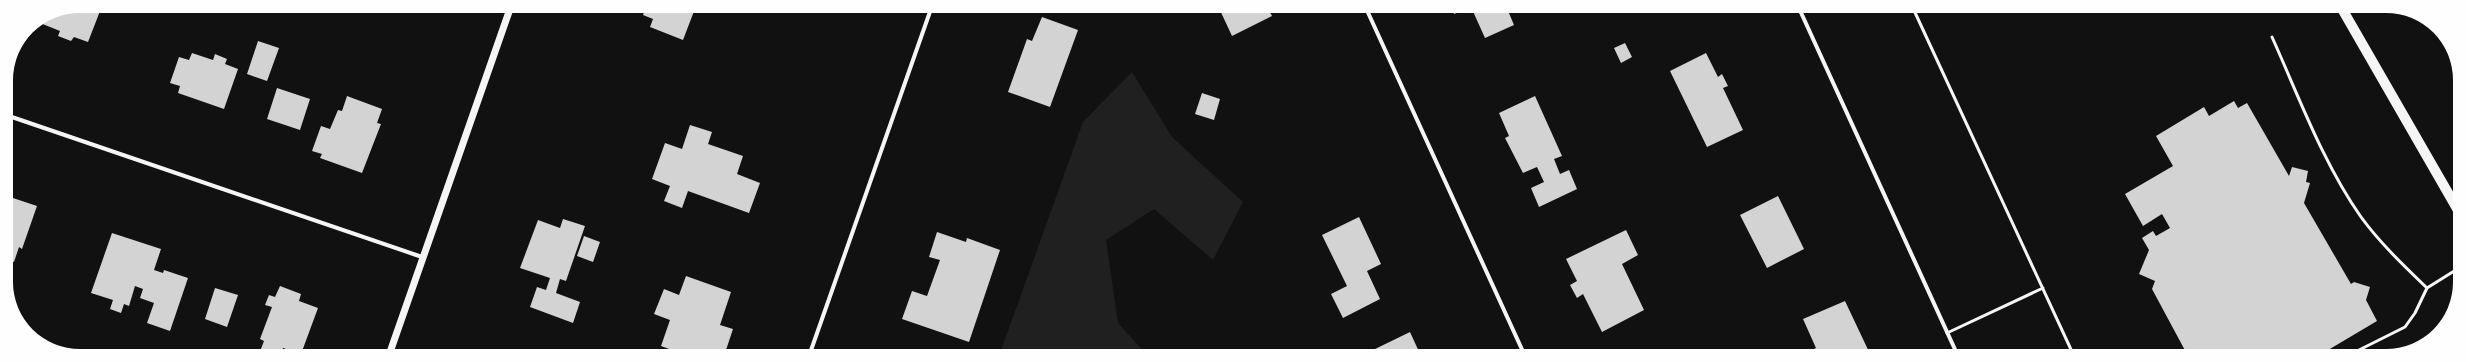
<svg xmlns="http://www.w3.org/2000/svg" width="2466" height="362" viewBox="0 0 2466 362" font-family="'Nunito Sans',sans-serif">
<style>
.green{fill:#202020}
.building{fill:#d3d3d3}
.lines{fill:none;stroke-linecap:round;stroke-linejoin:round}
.service{stroke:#f5f5f5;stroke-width:3}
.minor{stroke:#f5f5f5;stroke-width:4}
.tertiary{stroke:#f5f5f5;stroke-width:7}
.primary{stroke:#f5f5f5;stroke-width:10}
</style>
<rect width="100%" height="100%" fill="#111"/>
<path class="green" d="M 1132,72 L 1172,137 L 1243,202 L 1213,260 L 1154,209 L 1106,240 L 1118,323 L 1148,356 L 999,356 L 1083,122 Z"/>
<path class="building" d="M 80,6 L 102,6 L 88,42 L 74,37 L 71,41 L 58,36 L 60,31 L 40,23 L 42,20 L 40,20 L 52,12 Z
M 646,6 L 696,6 L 683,40 L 650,27 L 653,19 L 643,15 Z
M 1218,6 L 1267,6 L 1272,16 L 1232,36 Z
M 1451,6 L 1506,6 L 1514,25 L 1485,38 L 1471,7 L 1454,14 Z
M 1042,17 L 1078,30 L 1050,107 L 1008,92 L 1027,39 L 1032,41 Z
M 258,41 L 279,48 L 267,81 L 247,74 Z
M 1625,43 L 1632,57 L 1621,63 L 1614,48 Z
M 192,53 L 213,60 L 215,54 L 227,59 L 225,64 L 238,69 L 224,109 L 178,93 L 180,86 L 170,83 L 179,57 L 189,60 Z
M 1706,53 L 1718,77 L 1722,74 L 1728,86 L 1723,88 L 1743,130 L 1707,147 L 1670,71 Z
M 277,88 L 310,99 L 300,130 L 267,119 Z
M 1202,93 L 1220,99 L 1214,120 L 1195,114 Z
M 347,96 L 382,109 L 377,123 L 381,124 L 362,173 L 320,158 L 322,154 L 312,151 L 321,126 L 330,129 L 338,110 L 342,111 Z
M 1535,96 L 1562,156 L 1554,159 L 1560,174 L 1569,170 L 1577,189 L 1539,207 L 1531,188 L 1544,182 L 1537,167 L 1523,173 L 1505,138 L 1509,136 L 1499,113 Z
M 2234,101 L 2238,108 L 2247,103 L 2289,176 L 2292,167 L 2308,171 L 2306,182 L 2310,183 L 2304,203 L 2351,284 L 2354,282 L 2370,287 L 2366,300 L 2377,321 L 2318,356 L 2188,356 L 2152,289 L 2155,281 L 2139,274 L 2149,250 L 2142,238 L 2153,231 L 2156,236 L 2170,228 L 2162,214 L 2143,226 L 2125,194 L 2173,166 L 2156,136 L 2204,107 L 2209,116 Z
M 690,125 L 712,132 L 708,144 L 743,156 L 737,174 L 760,183 L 749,213 L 688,191 L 682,208 L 664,201 L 670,186 L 652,179 L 665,143 L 682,149 Z
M 7,196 L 37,206 L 22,249 L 19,247 L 14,262 L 8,260 Z
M 1778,196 L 1804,249 L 1767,268 L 1740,215 Z
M 1359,217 L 1381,264 L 1367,271 L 1380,299 L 1343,318 L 1331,294 L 1347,286 L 1322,235 Z
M 563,219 L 585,226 L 566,281 L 560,279 L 556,293 L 580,302 L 573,323 L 530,307 L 537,287 L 546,290 L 550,278 L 520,268 L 538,220 L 560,228 Z
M 1626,230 L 1638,255 L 1622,264 L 1644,310 L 1602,332 L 1583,294 L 1577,298 L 1570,285 L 1577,281 L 1566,259 Z
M 937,232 L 966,242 L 967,238 L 1000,250 L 969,342 L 902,319 L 912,291 L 927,296 L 940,260 L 929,257 Z
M 112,233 L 161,249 L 154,270 L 163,273 L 164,270 L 188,278 L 170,331 L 147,323 L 154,303 L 140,298 L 143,289 L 135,286 L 129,306 L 124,304 L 121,313 L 110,309 L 113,300 L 91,293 Z
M 584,236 L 600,242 L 593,262 L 577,256 Z
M 686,276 L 731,292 L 720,325 L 733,329 L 724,356 L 688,356 L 661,346 L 670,320 L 654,314 L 664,289 L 679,295 Z
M 280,286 L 301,294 L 299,301 L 318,308 L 301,354 L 283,348 L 280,355 L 259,354 L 264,341 L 260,339 L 272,307 L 265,305 L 269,295 L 275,297 Z
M 215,288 L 238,295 L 227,327 L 205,319 Z
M 1845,301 L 1871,356 L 1800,356 L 1816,348 L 1803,319 Z
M 1410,332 L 1421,356 L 1376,356 L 1373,350 Z"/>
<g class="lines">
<path class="service" d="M 1912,6 L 2074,356
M 2272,37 C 2299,97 2323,163 2361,217 C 2380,243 2404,266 2427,288
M 1947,333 L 2043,288
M 2347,356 L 2405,327 L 2415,313 L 2427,288 L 2459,268"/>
<path class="minor" d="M 1365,6 L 1525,356
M 1798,6 L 1958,356
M 6,115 L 422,257
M 809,356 L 932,6"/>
<path class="tertiary" d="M 389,355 L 511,6"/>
<path class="primary" d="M 2341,7 L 2459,212"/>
</g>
<path d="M0 0H2466V362H0ZM80 13H2386A67 67 0 0 1 2453 80V282A67 67 0 0 1 2386 349H80A67 67 0 0 1 13 282V80A67 67 0 0 1 80 13Z" fill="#fefefe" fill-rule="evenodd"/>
</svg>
